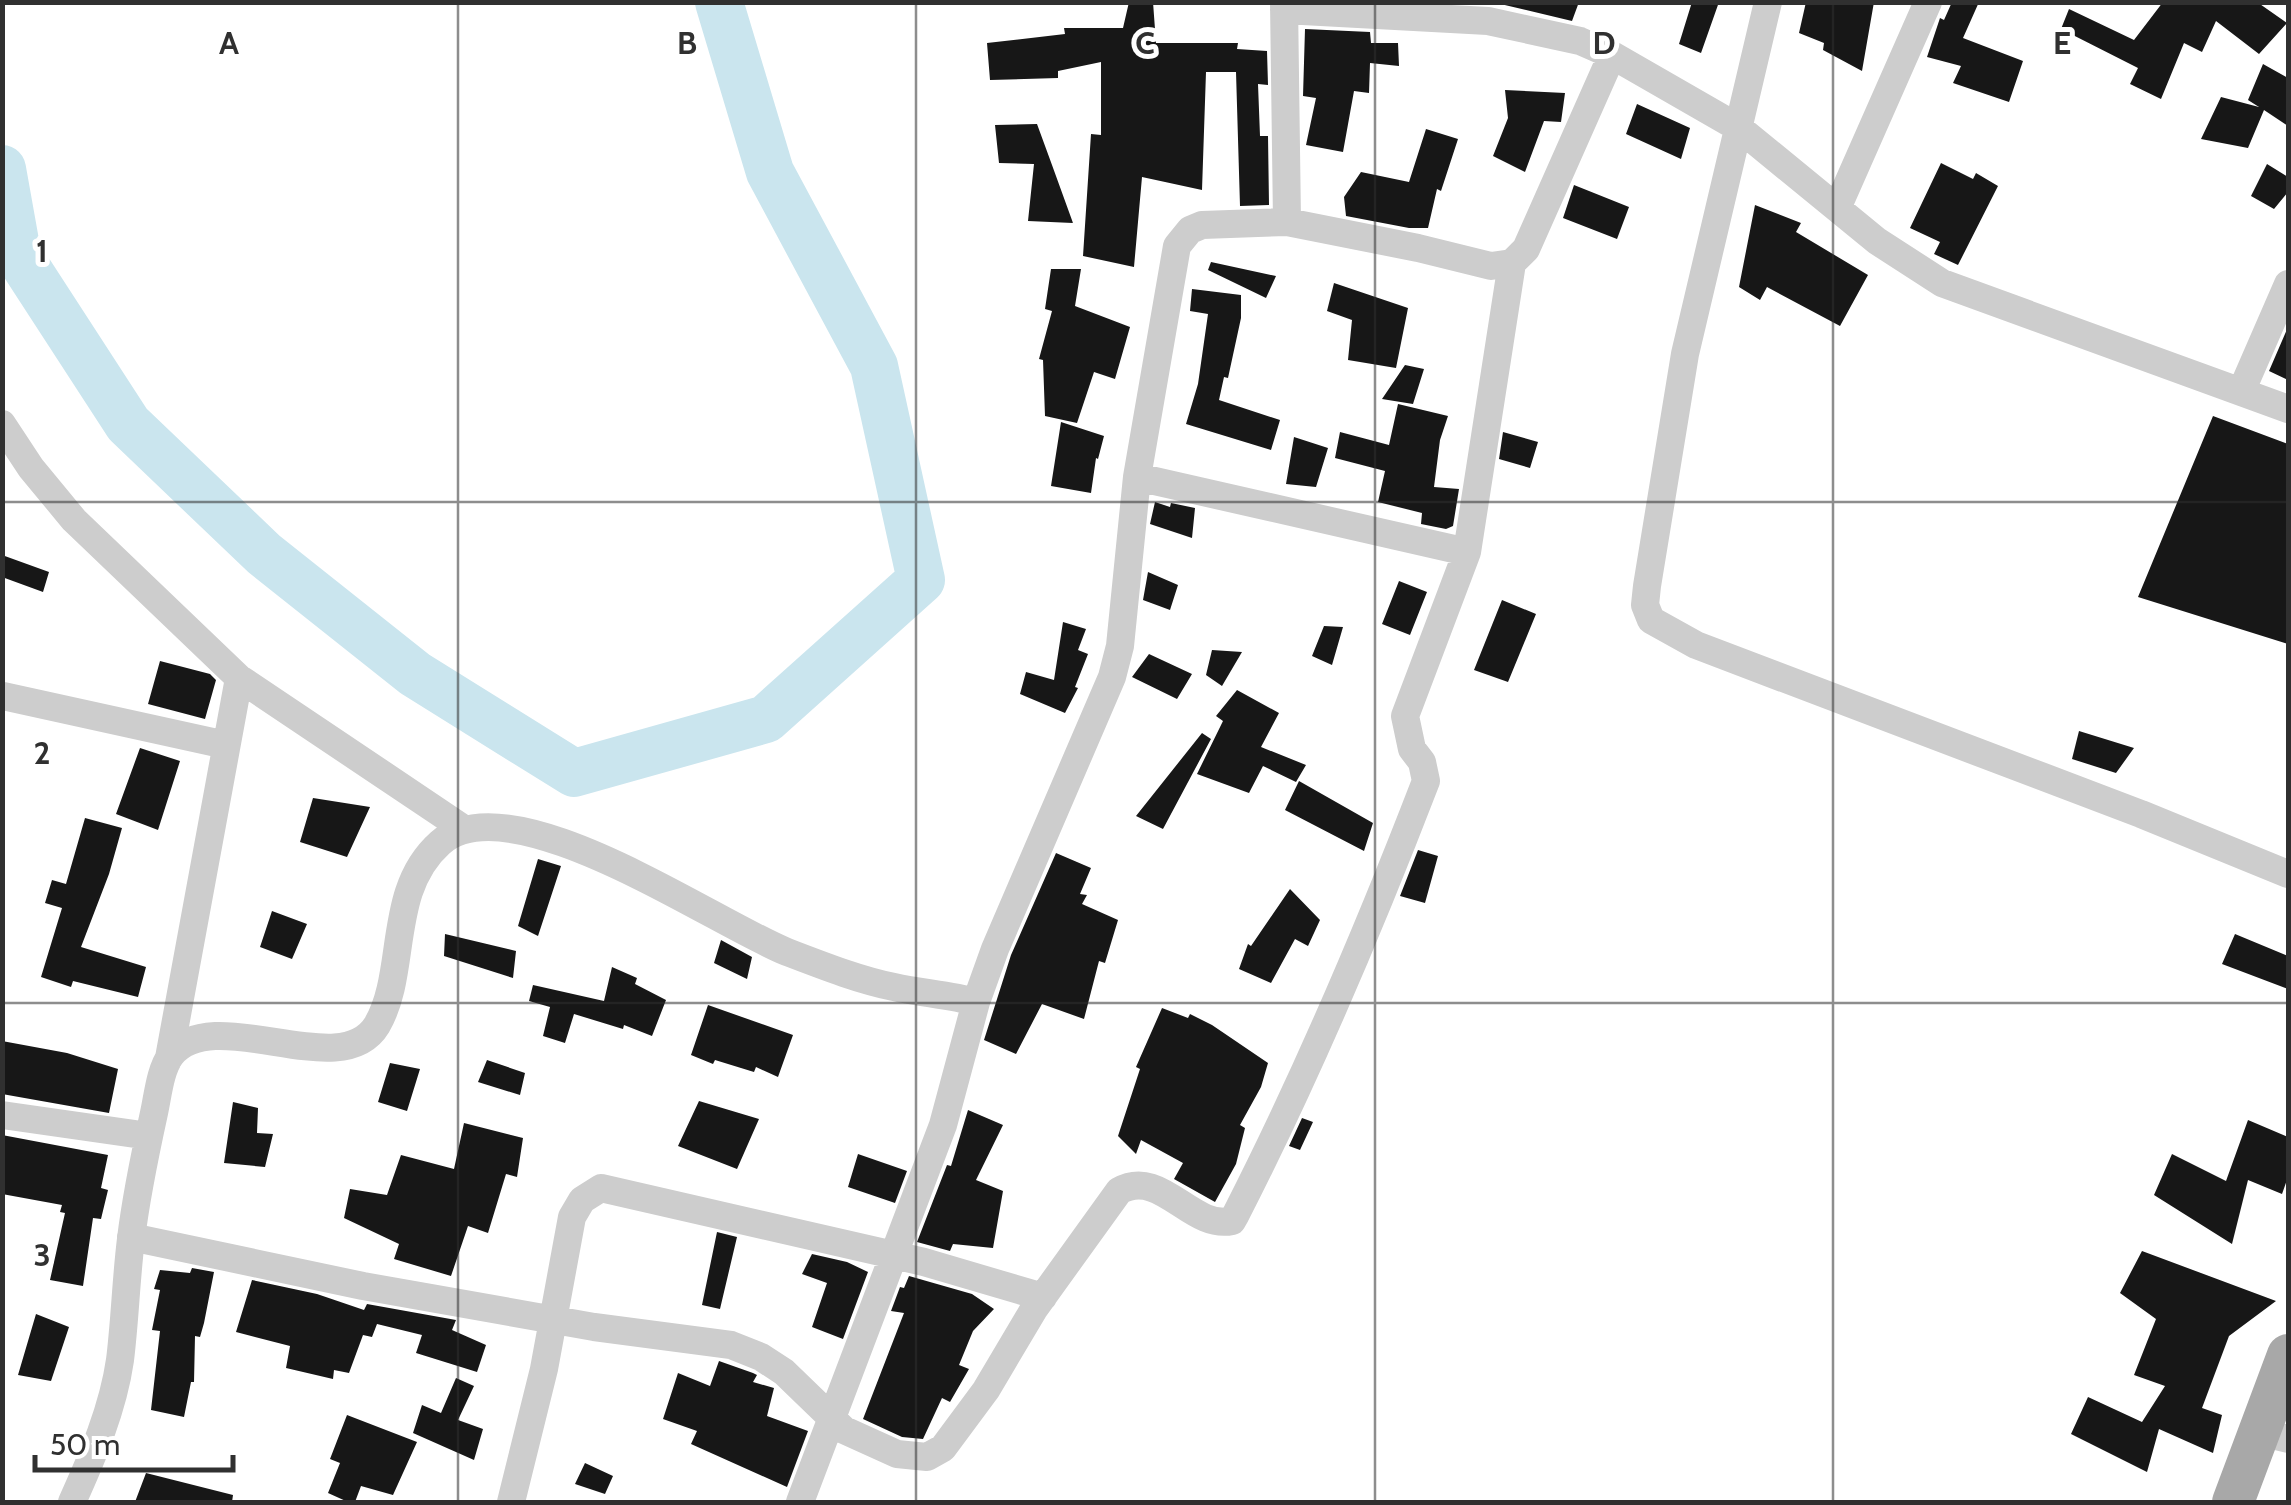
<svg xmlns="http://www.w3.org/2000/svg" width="2291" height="1505" viewBox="0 0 2291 1505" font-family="Cabin,sans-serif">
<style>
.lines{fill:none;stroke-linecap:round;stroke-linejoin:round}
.river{stroke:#cae5ee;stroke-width:48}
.building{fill:#171717}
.minor{stroke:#cdcdcd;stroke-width:28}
.primary{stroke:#a8a8a8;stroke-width:42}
.grid{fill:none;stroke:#303030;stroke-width:2.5;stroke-opacity:0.55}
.grid-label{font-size:32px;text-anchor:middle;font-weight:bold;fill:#303030;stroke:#fff;stroke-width:10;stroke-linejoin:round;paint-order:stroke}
</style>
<rect width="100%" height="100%" fill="#fff"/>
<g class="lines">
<path class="river" d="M 2,169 L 17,253 L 128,424 L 264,554 L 415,674 L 574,773 L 766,719 L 921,580 L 874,366 L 770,172 L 719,2"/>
</g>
<path class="building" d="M 1129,2 L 1153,2 L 1156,43 L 1238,43 L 1237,49 L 1267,51 L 1268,85 L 1258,84 L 1260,136 L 1268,136 L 1269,205 L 1240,206 L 1236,72 L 1206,72 L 1202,190 L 1142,177 L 1134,267 L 1083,256 L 1091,134 L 1101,135 L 1101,62 L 1058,71 L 1058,78 L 990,80 L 987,43 L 1065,34 L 1064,28 L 1123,28 Z
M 1492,2 L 1579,2 L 1572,21 Z
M 1692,2 L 1719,2 L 1701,53 L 1679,44 Z
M 1806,2 L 1874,2 L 1862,71 L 1823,50 L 1824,43 L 1799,33 Z
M 1952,2 L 1979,2 L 1963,38 L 2023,61 L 2009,102 L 1953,83 L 1961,66 L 1927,57 L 1940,18 L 1944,20 Z
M 2163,2 L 2257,2 L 2287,23 L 2259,54 L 2216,21 L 2202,52 L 2184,43 L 2161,99 L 2130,84 L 2138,68 L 2061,29 L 2069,9 L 2134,40 Z
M 1305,29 L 1370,32 L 1371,43 L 1398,43 L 1399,66 L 1370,63 L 1369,93 L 1354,91 L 1343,152 L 1306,145 L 1316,98 L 1303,96 Z
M 2263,64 L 2288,78 L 2288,126 L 2264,110 L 2248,148 L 2201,139 L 2221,97 L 2259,107 L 2248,100 Z
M 1505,90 L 1565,93 L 1561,122 L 1544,121 L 1525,172 L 1493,156 L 1508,118 Z
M 1637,104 L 1690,128 L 1681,159 L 1626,134 Z
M 1037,124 L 1052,165 L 1073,223 L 1028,221 L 1034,164 L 999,163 L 995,125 Z
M 1426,129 L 1458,139 L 1441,191 L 1437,189 L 1428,228 L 1409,228 L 1346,216 L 1344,197 L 1361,172 L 1409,182 Z
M 1941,163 L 1973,179 L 1976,173 L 1998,186 L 1958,265 L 1934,254 L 1940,242 L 1910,228 Z
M 2267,164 L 2288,177 L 2288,192 L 2274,209 L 2251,196 Z
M 1574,185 L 1629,207 L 1617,239 L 1563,218 Z
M 1755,205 L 1801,223 L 1796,232 L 1868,275 L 1840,326 L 1767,287 L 1760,300 L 1739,287 Z
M 1211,262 L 1276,276 L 1266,298 L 1208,270 Z
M 1051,269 L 1081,269 L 1075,306 L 1130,327 L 1115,379 L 1094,372 L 1077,423 L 1045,416 L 1043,360 L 1039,359 L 1052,311 L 1045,309 Z
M 1334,283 L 1408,308 L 1396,368 L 1348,360 L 1352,320 L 1327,311 Z
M 1192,289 L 1241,295 L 1241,318 L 1228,378 L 1224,377 L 1219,400 L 1280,420 L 1271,450 L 1186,424 L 1198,384 L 1208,314 L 1190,311 Z
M 2288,327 L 2288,380 L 2269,371 Z
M 1405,365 L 1424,369 L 1413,404 L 1382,399 Z
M 1398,404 L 1448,416 L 1440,440 L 1434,487 L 1459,489 L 1453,526 L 1446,529 L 1421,524 L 1422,513 L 1378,502 L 1385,471 L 1335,458 L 1340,432 L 1389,445 Z
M 2213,416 L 2288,444 L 2288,644 L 2138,597 Z
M 1061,422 L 1104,436 L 1098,459 L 1096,458 L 1091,493 L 1051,486 Z
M 1503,432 L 1538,442 L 1530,468 L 1499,459 Z
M 1294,437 L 1328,448 L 1316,487 L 1286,484 Z
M 1155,502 L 1170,507 L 1171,503 L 1195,508 L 1192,538 L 1150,524 Z
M 2,555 L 49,572 L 43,592 L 2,577 Z
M 1148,572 L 1178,585 L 1170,610 L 1143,600 Z
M 1399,581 L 1427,592 L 1410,635 L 1382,624 Z
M 1502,600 L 1536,614 L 1508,682 L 1474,670 Z
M 1063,622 L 1086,629 L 1078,650 L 1088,654 L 1075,687 L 1078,688 L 1065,713 L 1020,694 L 1026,672 L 1054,680 Z
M 1324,626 L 1343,627 L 1332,665 L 1312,656 Z
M 1212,650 L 1242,652 L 1222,686 L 1206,675 Z
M 1149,654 L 1192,674 L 1177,699 L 1132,677 Z
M 160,661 L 210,674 L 216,680 L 205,719 L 148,704 Z
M 1237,690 L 1279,713 L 1261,747 L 1306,765 L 1296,782 L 1263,766 L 1249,793 L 1197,774 L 1223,721 L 1216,716 Z
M 2079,731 L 2134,748 L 2116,773 L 2072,759 Z
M 1202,733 L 1211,739 L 1163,829 L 1136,816 Z
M 140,748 L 180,761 L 158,830 L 116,814 Z
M 1299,781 L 1373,823 L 1364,851 L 1285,810 Z
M 313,798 L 370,807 L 347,857 L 300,842 Z
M 85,818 L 122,828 L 109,874 L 81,947 L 146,967 L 138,997 L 73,981 L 71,987 L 41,977 L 62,908 L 45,903 L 52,880 L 66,884 Z
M 1418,850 L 1438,856 L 1425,903 L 1400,896 Z
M 1056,853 L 1091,868 L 1080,894 L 1087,895 L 1082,904 L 1118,920 L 1105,963 L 1099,961 L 1084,1019 L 1042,1004 L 1016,1054 L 984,1040 L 1011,955 Z
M 538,859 L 561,866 L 538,936 L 518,926 Z
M 1290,889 L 1320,920 L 1308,946 L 1295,939 L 1271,983 L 1239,969 L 1248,944 L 1251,946 Z
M 272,911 L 307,924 L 292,959 L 260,947 Z
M 445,934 L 516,951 L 513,978 L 444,956 Z
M 2235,934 L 2288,956 L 2288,989 L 2222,964 Z
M 721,940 L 752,957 L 747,979 L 714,963 Z
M 612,967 L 637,978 L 635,984 L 666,1000 L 652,1036 L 624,1025 L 623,1029 L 574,1014 L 565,1043 L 543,1036 L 550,1007 L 529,1001 L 533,985 L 604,1001 Z
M 708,1005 L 793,1035 L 778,1077 L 756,1067 L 754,1072 L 715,1060 L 713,1064 L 691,1055 Z
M 1162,1008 L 1188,1018 L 1190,1014 L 1212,1025 L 1268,1063 L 1261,1087 L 1240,1125 L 1245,1128 L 1236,1164 L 1215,1202 L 1174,1179 L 1183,1163 L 1141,1140 L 1136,1154 L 1118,1136 L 1140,1069 L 1136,1067 Z
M 2,1041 L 67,1053 L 118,1069 L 109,1113 L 2,1094 Z
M 487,1060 L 525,1073 L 520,1095 L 478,1082 Z
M 390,1063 L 420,1069 L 407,1111 L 378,1102 Z
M 699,1101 L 759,1119 L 737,1169 L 678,1146 Z
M 233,1102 L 258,1108 L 257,1133 L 273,1134 L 265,1167 L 224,1163 Z
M 968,1110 L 1003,1125 L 976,1180 L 1003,1191 L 993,1248 L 953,1244 L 950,1251 L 917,1242 L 947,1165 L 951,1166 Z
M 1302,1118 L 1313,1122 L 1300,1150 L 1289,1146 Z
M 2248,1120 L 2288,1137 L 2288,1177 L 2282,1194 L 2248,1180 L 2232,1244 L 2154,1195 L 2172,1154 L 2226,1181 Z
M 464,1123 L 523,1138 L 517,1177 L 506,1174 L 488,1233 L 468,1226 L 451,1276 L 394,1259 L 399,1244 L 344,1218 L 350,1189 L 387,1195 L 401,1155 L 454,1169 Z
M 2,1135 L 108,1155 L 101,1188 L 108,1190 L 101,1219 L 93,1218 L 83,1286 L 50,1280 L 65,1213 L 60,1212 L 62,1205 L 2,1194 Z
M 858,1154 L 907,1171 L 895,1203 L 848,1187 Z
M 717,1232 L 737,1237 L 720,1309 L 702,1305 Z
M 2142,1251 L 2276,1301 L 2229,1336 L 2202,1408 L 2222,1415 L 2213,1453 L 2159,1429 L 2147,1472 L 2071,1434 L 2088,1397 L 2142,1422 L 2165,1386 L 2134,1375 L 2156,1319 L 2120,1293 Z
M 812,1254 L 847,1262 L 868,1272 L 843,1339 L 812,1327 L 827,1283 L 802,1274 Z
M 192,1268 L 214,1272 L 204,1323 L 200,1337 L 195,1336 L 194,1382 L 191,1382 L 184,1417 L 151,1410 L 160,1331 L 152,1330 L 160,1290 L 154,1289 L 160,1270 L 190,1273 Z
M 909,1276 L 972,1294 L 994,1309 L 973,1331 L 959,1365 L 969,1369 L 950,1402 L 942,1398 L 923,1439 L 902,1437 L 863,1419 L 904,1313 L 891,1311 L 900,1287 L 904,1288 Z
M 252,1280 L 317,1294 L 364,1310 L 367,1304 L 456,1320 L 452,1330 L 486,1345 L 477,1372 L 416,1353 L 422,1335 L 377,1324 L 372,1337 L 363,1335 L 349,1373 L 334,1370 L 333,1379 L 286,1368 L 290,1346 L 236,1332 Z
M 36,1314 L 69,1327 L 51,1381 L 18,1375 Z
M 719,1361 L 753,1373 L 757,1375 L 753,1382 L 774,1388 L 767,1416 L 808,1431 L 787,1487 L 691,1444 L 697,1431 L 663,1419 L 678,1373 L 710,1386 Z
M 456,1378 L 474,1386 L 458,1420 L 483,1429 L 474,1460 L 413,1433 L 422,1405 L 441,1413 Z
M 347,1415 L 417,1442 L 393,1495 L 361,1486 L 355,1502 L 348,1502 L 328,1493 L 340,1463 L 330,1459 Z
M 585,1463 L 613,1476 L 605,1494 L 575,1484 Z
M 146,1473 L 233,1495 L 232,1502 L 135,1502 Z"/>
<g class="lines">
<path class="minor" d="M 1284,2 L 1287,222
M 1768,2 L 1685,354 L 1647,586 L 1645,605 L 1651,620 L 1696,645 L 2141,814 L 2288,874
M 1284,10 L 1488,21 L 1580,41 L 1612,55 L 1739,128 L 1877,241 L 1942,283 L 2288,409
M 1838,206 L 1928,2
M 2241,392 L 2288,284
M 2,424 L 31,468 L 74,520 L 239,678 L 464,829
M 1137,477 L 1467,552 L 1512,263
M 3,696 L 226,745
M 169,1058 L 239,678
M 2,1115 L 149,1136
M 131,1237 L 363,1286 L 594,1327 L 731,1345 L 761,1357 L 784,1372 L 844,1430 L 897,1454 L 927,1457 L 943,1448 L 986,1390 L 1034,1309 L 1119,1191 C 1161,1167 1191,1230 1232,1221 L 1236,1214 C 1308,1073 1369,929 1426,781 L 1422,762 L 1412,749 L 1405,716 L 1467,552
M 2259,1432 L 2288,1439
M 72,1502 C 92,1458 113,1409 120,1360 C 125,1320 126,1279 131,1239 C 136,1197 145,1154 154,1113 C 158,1095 160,1070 171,1055 C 214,1001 341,1085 377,1025 C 408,972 386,891 440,843 C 510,780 714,923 787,952 C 821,965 859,980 894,987 C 921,993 949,995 976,1002 L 995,949 L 1112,677 L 1120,646 L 1137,477 L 1177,246 L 1190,230 L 1202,225 L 1287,222 L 1418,248 L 1491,266 L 1512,263 L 1526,249 L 1612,55
M 511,1502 L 544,1369 L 572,1217 L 582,1200 L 601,1188 L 924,1262 L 1043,1297
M 800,1502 L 943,1125 L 976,1002"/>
<path class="primary" d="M 2233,1502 L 2288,1355"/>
</g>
<path class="grid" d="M 458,2 L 458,1502M 916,2 L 916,1502M 1375,2 L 1375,1502M 1833,2 L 1833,1502M 2,502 L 2288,502M 2,1003 L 2288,1003"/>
<g class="grid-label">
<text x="229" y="54">A</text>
<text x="687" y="54">B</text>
<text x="1145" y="54">C</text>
<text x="1604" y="54">D</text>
<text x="2062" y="54">E</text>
<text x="42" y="262">1</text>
<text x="42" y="764">2</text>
<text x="42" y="1266">3</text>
</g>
<rect width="2291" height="1505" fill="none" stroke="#303030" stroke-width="10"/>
<path d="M35 1455v15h198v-15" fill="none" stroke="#303030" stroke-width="5"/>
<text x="50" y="1455" font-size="30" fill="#303030" stroke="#ffffff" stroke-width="8" paint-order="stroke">50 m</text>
</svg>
